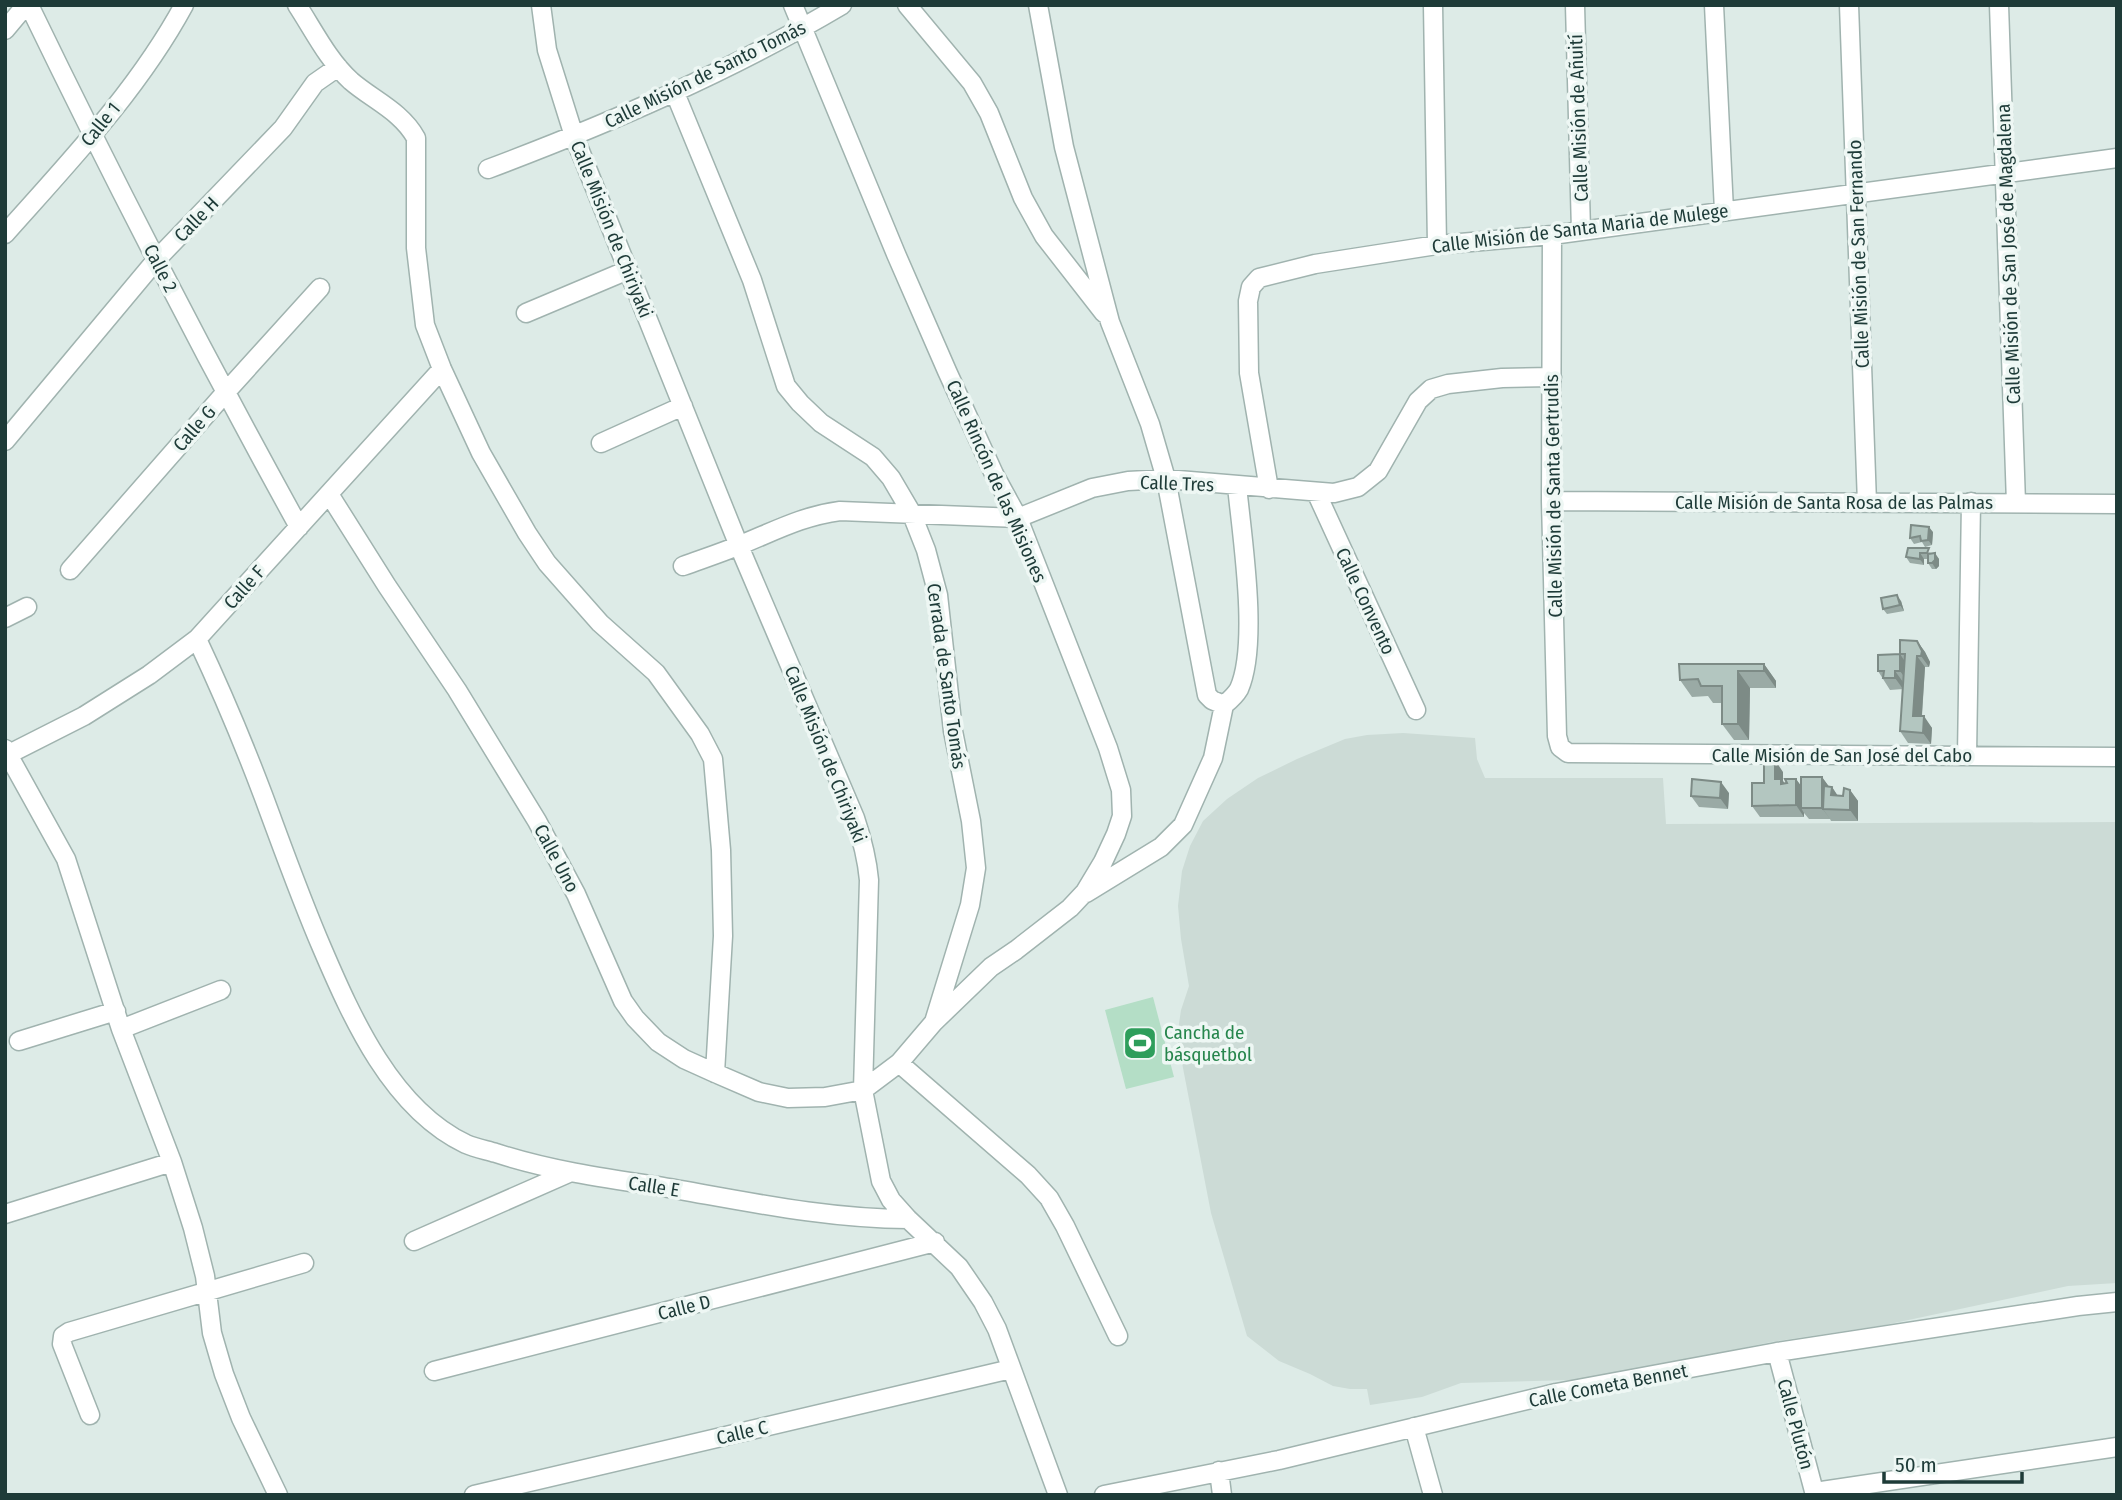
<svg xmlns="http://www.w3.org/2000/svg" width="2122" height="1500" viewBox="0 0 2122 1500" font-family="'Fira Sans Condensed',sans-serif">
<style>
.built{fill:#ccdbd6}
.grass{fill:#b4dec6}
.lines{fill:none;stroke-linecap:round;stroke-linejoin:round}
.minor-casing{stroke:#a0b3af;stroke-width:21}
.minor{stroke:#fff;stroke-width:18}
.wall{fill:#9aaaa5}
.shaded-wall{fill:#7d8b86}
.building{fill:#b3c6c0;stroke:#7d8b86;stroke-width:2}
.labels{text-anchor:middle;stroke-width:7;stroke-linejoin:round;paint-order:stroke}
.street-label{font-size:19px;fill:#1e3b38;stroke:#eef7f4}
.leisure-label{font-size:19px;fill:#27864d;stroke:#eef7f4;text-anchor:start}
</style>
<rect width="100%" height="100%" fill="#ddebe7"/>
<path class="built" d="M 1403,733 L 1475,738 L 1477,759 L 1485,778 L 1663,778 L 1666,824 L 2117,822 L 2117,1283 L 2068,1286 L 1885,1325 L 1771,1342 L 1633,1371 L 1573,1380 L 1461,1383 L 1422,1397 L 1370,1405 L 1367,1389 L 1350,1389 L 1333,1386 L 1310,1374 L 1279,1361 L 1247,1336 L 1211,1213 L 1177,1037 L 1181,1010 L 1189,986 L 1181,939 L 1178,906 L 1182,871 L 1190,846 L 1203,821 L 1227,799 L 1258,778 L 1297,759 L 1345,739 L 1367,735 Z"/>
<path class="grass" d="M 1153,997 L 1174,1077 L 1126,1089 L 1105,1010 Z"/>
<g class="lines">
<g class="minor-casing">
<path id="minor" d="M 29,5 C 114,181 204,355 299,527
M 297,5 C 314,31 328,60 351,81 C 373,100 401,111 416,138 L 416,248 L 425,325 L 442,369 L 481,453 L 527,533 L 547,563 L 600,623 L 656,673 L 700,734 L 713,759 L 721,850 L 723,936 L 715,1073
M 541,5 L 547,50 L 574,136 L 739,546 L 855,818 C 862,839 867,858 869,880 L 863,1090 L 881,1181 L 891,1200 L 908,1219 L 959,1267 L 983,1302 L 997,1329 L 1058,1495
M 793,5 L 896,254 L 947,371 L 994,474 L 1018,518 L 1108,748 L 1121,790 L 1122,816 L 1116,834 L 1103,862 L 1085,892 L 1070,908 L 1016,950 L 991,967 L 934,1022
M 907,5 L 972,83 L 989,113 L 1023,198 L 1044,236 L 1104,313
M 1038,5 L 1064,147 L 1110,322 L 1150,424 L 1166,479 L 1207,695 L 1212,700 L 1224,705
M 1433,5 L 1437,245
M 1575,5 L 1581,231
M 1714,5 L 1724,211
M 1849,5 L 1867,503
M 1999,5 L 2016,503
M 5,30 L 26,5
M 488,169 C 610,123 729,72 842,5
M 5,234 C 69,162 138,90 184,5
M 1552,235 L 1551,501 L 1557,736 L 1560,747 L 1568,753 L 2117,757
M 526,313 L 628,270
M 5,441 L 157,259 L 283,128 L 315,83 L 338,67
M 601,443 L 683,406
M 1269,489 L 1249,373 L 1248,301 L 1251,287 L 1259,278 L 1315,264 L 1437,245 L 1552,235 L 2117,158
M 1316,492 L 1416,710
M 329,494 L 387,586 L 457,690 L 537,821 L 576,894 L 623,1001 L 635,1018 L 658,1042 L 684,1059 L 715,1073 L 759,1092 L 788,1098 L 825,1097 L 863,1090 L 899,1063 L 934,1022 L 970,905 L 976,868 L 971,821 L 953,731 L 938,595 L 926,550 L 911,512 L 891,478 L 873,457 L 821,423 L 800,403 L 786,386 L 752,280 L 675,93
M 1551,501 L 2117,504
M 683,566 C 702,559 721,553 740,545 C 775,531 802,516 840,511 L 1018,518 L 1092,488 L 1128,481 L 1166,479 L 1334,493 L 1358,487 L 1378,471 L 1418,401 L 1431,389 L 1448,384 L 1502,378 L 1552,377
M 70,570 L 225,393 L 320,288
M 5,618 L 27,607
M 197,639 C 221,690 243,742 263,795 C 282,846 300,897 322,948 C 352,1018 392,1109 466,1144 C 475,1148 486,1150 496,1153 C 548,1170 603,1178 657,1186 C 740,1200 824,1219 908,1219
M 5,749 L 66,859 L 121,1029 L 172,1162 L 193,1228 L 205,1276 L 212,1333 L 224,1374 L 241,1418 L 278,1495
M 5,756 L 84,716 L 149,675 L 197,639 L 442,369
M 1967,756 L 1971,502
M 1086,893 L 1161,847 L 1183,825 L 1213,758 L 1224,705 C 1230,700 1235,696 1239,689 C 1259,644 1242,537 1237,486
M 121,1029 L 221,990
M 19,1041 L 116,1011
M 899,1063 L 1028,1175 L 1049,1198 L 1065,1226 L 1118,1336
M 5,1214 L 172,1162
M 414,1241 L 571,1172
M 1777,1352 L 1815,1495
M 434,1371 L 935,1242
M 90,1415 L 62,1344 L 63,1336 L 69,1332 L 304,1263
M 1414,1427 L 1433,1495
M 1219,1471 L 1222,1495
M 1815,1492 L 2117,1447
M 474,1495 L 1011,1369
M 1104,1495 L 1279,1460 L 1556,1393 L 1777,1352 L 2078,1306 L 2117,1302"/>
</g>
<use href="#minor" class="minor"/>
</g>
<path class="wall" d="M 1933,532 L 1932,545 L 1925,547 L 1922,542 L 1914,544 L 1910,538 Z
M 1908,548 L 1932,553 L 1939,559 L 1939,566 L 1936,569 L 1932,569 L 1928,563 L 1928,559 L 1924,559 L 1924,565 L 1910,563 L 1906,557 Z
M 1901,601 L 1904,611 L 1887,614 L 1883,609 Z
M 1917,641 L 1925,652 L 1930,662 L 1929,667 L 1925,667 L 1922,716 L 1932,728 L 1931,744 L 1908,743 L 1900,731 L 1903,682 L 1903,689 L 1890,690 L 1878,671 Z
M 1764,664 L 1776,681 L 1776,688 L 1750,688 L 1749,740 L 1734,740 L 1722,724 L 1722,703 L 1713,703 L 1708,696 L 1692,697 L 1680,680 Z
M 1783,772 L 1783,781 L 1784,783 L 1796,779 L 1801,786 L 1822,777 L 1829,787 L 1832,787 L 1838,796 L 1843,796 L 1850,790 L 1858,801 L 1858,821 L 1831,821 L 1830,819 L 1809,819 L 1804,813 L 1804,817 L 1760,817 L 1752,806 L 1764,783 Z
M 1729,793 L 1728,809 L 1699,807 L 1691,796 Z"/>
<path class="shaded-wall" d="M 1929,527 L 1933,532 L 1932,545 L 1928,540 Z
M 1920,553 L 1924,559 L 1924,565 L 1920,559 Z
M 1935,553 L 1939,559 L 1939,566 L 1936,569 L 1932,563 Z
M 1897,595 L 1901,601 L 1904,611 L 1900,605 Z
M 1917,641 L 1925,652 L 1930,662 L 1929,667 L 1921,656 Z
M 1900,654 L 1908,666 L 1908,682 L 1900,671 Z
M 1917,656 L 1925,667 L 1921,727 L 1913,716 Z
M 1764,664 L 1776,681 L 1776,688 L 1764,671 Z
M 1738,671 L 1750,688 L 1749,740 L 1738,724 Z
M 1895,671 L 1903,682 L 1903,689 L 1895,678 Z
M 1924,716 L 1932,728 L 1931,744 L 1923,733 Z
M 1775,760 L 1783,772 L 1783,781 L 1789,790 L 1775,779 Z
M 1822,777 L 1830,788 L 1823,809 L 1830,819 L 1822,808 Z
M 1796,779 L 1804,790 L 1801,808 L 1804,813 L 1804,817 L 1796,805 Z
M 1721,782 L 1729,793 L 1728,809 L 1720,798 Z
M 1832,787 L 1839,798 L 1831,795 Z
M 1850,790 L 1858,801 L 1858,821 L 1850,810 Z"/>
<path class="building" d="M 1911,525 L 1929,527 L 1928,540 L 1921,541 L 1920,536 L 1910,538 Z
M 1908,548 L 1929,548 L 1927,553 L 1920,553 L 1920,559 L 1906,557 Z
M 1935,553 L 1935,560 L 1932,563 L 1928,563 L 1928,554 Z
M 1897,595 L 1900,605 L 1883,609 L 1881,598 Z
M 1900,640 L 1917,641 L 1922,651 L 1921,656 L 1917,656 L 1913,716 L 1924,716 L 1923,733 L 1900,731 L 1905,654 L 1900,654 Z
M 1900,654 L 1900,671 L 1895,671 L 1895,678 L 1883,678 L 1884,671 L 1878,671 L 1878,655 Z
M 1679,664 L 1764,664 L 1764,671 L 1738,671 L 1738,724 L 1722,724 L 1722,686 L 1701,686 L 1698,679 L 1680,680 Z
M 1775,760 L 1775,779 L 1781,779 L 1781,784 L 1787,783 L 1785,779 L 1796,779 L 1796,805 L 1752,806 L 1752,783 L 1764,783 L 1764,761 Z
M 1801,777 L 1822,777 L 1822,808 L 1801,808 Z
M 1692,779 L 1721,782 L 1720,798 L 1691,796 Z
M 1824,786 L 1832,787 L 1831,795 L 1843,796 L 1844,788 L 1850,790 L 1850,810 L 1823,809 Z"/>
<defs>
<g id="stadium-square" transform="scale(1.75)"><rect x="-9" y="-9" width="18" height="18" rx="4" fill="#2e9e5b" stroke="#eef7f4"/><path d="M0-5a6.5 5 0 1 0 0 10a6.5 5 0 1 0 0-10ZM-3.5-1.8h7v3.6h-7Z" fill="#fff"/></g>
</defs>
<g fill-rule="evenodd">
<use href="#stadium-square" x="1140" y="1043"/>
</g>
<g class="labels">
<g class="street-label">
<text transform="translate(705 74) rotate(-26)" y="7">Calle Misión de Santo Tomás</text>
<text transform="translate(1578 118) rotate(-92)" y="7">Calle Misión de Añuití</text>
<text transform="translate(100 124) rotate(-51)" y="7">Calle 1</text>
<text transform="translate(196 219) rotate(-46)" y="7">Calle H</text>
<text transform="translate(1580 228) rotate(-7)" y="7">Calle Misión de Santa Maria de Mulege</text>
<text transform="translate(612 229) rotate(68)" y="7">Calle Misión de Chiriyaki</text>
<text transform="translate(1858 254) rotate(-92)" y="7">Calle Misión de San Fernando</text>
<text transform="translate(2008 254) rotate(-92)" y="7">Calle Misión de San José de Magdalena</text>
<text transform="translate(161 268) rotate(63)" y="7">Calle 2</text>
<text transform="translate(194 428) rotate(-49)" y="7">Calle G</text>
<text transform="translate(997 481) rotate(66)" y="7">Calle Rincón de las Misiones</text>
<text transform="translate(1177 483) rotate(2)" y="7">Calle Tres</text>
<text transform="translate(1553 496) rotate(-91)" y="7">Calle Misión de Santa Gertrudis</text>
<text x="1834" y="509">Calle Misión de Santa Rosa de las Palmas</text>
<text transform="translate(244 587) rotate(-48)" y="7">Calle F</text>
<text transform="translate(1366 601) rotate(65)" y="7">Calle Convento</text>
<text transform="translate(947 676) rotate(82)" y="7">Cerrada de Santo Tomás</text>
<text transform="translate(826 754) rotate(68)" y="7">Calle Misión de Chiriyaki</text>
<text x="1842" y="762">Calle Misión de San José del Cabo</text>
<text transform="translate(557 858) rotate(62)" y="7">Calle Uno</text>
<text transform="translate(654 1186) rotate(9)" y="7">Calle E</text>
<text transform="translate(684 1307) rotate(-14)" y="7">Calle D</text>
<text transform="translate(1608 1385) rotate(-11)" y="7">Calle Cometa Bennet</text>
<text transform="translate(1796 1424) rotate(75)" y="7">Calle Plutón</text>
<text transform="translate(742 1432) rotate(-13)" y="7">Calle C</text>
</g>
<g class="leisure-label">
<text x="1164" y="1039">Cancha de<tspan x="1164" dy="22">básquetbol</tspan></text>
</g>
</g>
<rect width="2122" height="1500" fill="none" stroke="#1e3b38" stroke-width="14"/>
<path d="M1884 1472v10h138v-10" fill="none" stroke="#1e3b38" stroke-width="3.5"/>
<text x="1895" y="1472" font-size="21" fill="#1e3b38" stroke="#eef7f4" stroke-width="5" paint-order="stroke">50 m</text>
</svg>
